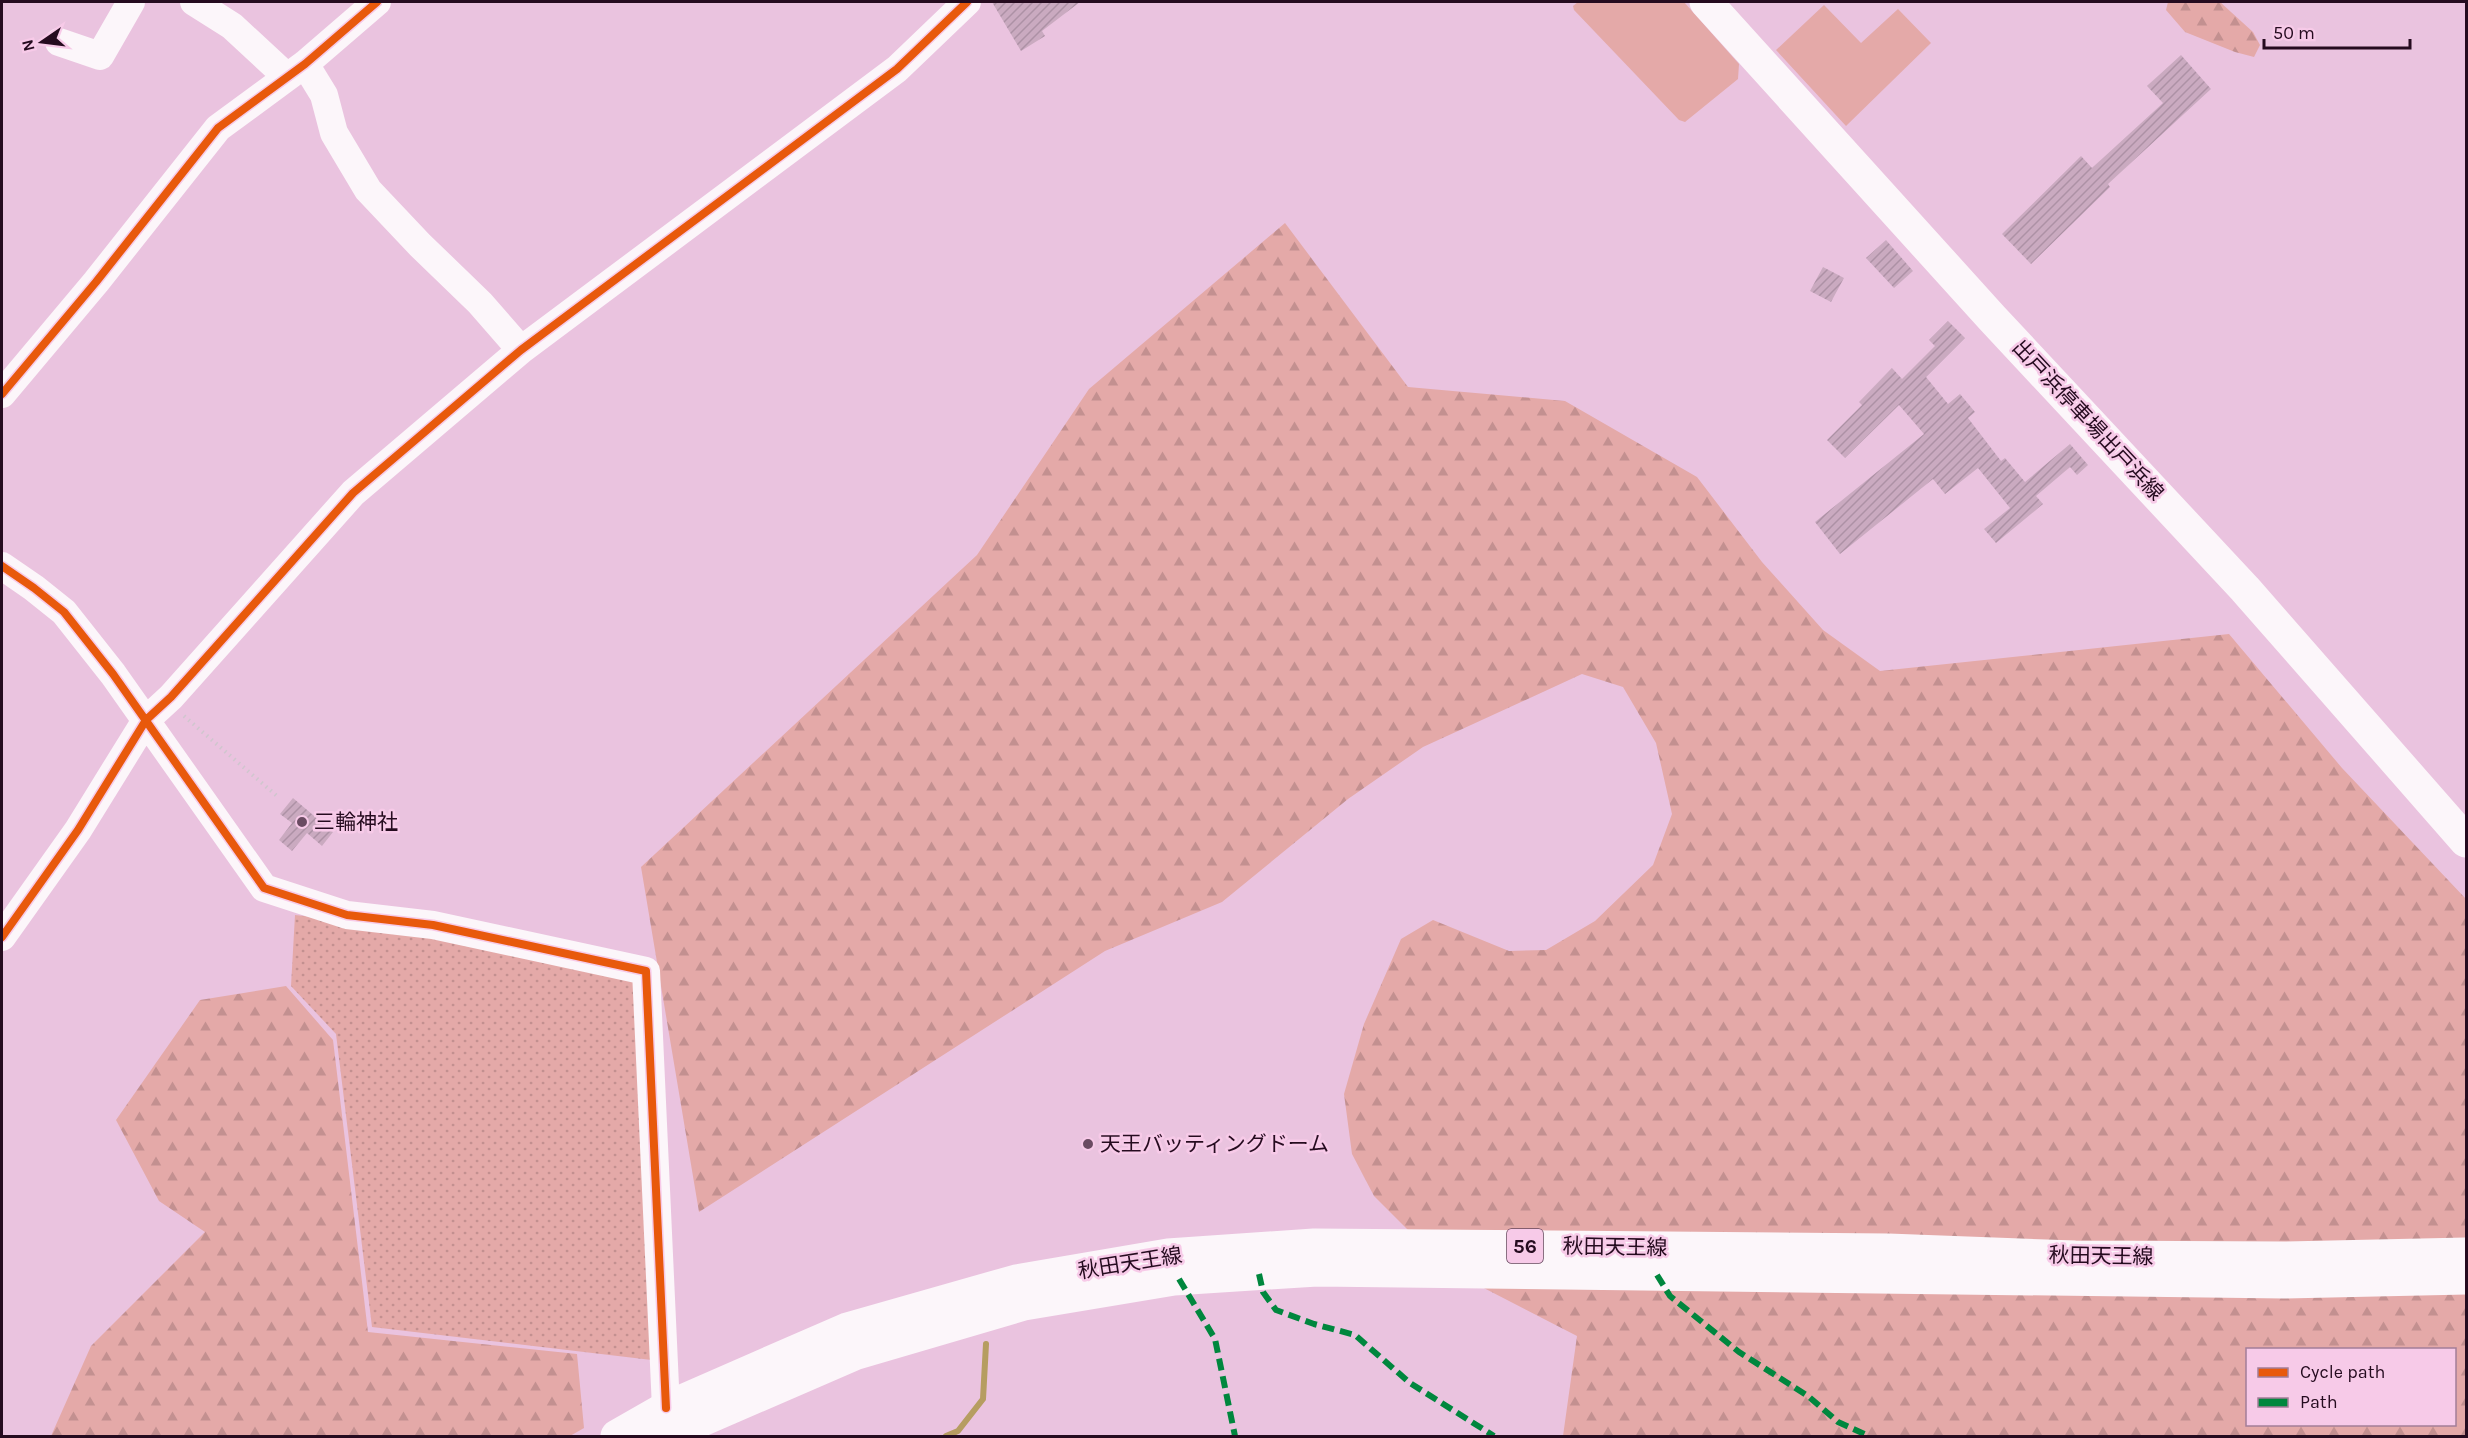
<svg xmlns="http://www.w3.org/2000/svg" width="2468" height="1438" viewBox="0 0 2468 1438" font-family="Karla,'Noto Sans JP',sans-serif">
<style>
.grass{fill:#e4a9a8}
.forest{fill:url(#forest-firs);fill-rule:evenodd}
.park{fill:url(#park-dots)}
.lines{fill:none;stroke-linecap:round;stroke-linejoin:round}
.stream{stroke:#b69d61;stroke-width:6}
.building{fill:url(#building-hatch)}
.path{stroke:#d0c6ce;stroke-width:4;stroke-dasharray:1.5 4.5;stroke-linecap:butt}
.minor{stroke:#fcf6fa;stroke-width:28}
.major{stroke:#fcf6fa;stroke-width:33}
.quiet{stroke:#00873e;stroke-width:6;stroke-dasharray:12 6;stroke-linecap:butt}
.cycleway-casing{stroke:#f7cae8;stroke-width:11}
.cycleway{stroke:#e8590c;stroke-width:8}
.poi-dot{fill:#6a4b62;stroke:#f7cae8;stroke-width:2}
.labels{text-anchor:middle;stroke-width:5;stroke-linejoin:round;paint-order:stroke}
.shield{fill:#f7cae8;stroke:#64445b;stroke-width:1.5}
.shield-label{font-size:20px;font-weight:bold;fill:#250b1f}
.street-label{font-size:21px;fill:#250b1f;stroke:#f7cae8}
.poi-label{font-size:21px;fill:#250b1f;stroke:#f7cae8;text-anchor:start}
</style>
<defs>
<pattern id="forest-firs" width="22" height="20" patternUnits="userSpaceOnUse" patternTransform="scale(1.5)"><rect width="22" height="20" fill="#e4a9a8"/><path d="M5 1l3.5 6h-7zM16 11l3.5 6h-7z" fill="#c39090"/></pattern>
<pattern id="park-dots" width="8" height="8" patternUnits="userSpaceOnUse" patternTransform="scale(1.5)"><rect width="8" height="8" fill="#e4a9a8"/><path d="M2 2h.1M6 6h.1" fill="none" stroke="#c39090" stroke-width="1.8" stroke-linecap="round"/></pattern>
<pattern id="building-hatch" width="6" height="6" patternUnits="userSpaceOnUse" patternTransform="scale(1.5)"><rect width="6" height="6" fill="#caaac0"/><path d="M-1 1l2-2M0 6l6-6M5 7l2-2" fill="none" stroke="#ad91a5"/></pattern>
</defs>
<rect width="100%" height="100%" fill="#eac3df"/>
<path class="grass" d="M 1578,2 L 1684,2 L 1739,64 L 1738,79 L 1685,122 L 1679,120 L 1574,10 L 1573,6 Z
M 1824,5 L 1861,43 L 1898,9 L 1931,43 L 1846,126 L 1776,50 Z"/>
<path class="forest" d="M 2168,2 L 2220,2 L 2253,32 L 2260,45 L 2254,57 L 2235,52 L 2185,32 L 2166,10 Z
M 1285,223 L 1408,387 L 1565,401 L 1697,477 L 1762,562 L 1823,630 L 1880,671 L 2229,634 L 2342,768 L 2466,899 L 2466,1436 L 1563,1436 L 1577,1336 L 1447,1269 L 1374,1196 L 1352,1154 L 1344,1094 L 1364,1024 L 1401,939 L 1433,920 L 1509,951 L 1546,950 L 1595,921 L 1653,865 L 1672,814 L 1656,743 L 1623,687 L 1582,674 L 1423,747 L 1348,799 L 1222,902 L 1105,951 L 699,1212 L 641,867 L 977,555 L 1089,389 ZM 2248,1350 L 2454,1350 L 2454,1424 L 2248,1424 Z
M 286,986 L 333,1040 L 368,1332 L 577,1354 L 584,1428 L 570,1436 L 51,1436 L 91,1346 L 205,1232 L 159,1201 L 116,1120 L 200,1000 Z"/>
<path class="park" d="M 295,915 L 427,929 L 642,975 L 660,1361 L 372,1327 L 336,1034 L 291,986 Z"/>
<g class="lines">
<path class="stream" d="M 946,1436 L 958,1431 L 983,1399 L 986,1344"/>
</g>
<path class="building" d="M 992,2 L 1080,2 L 1042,31 L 1045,36 L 1021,51 Z
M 2181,55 L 2211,89 L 2108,184 L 2110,187 L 2031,264 L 2002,234 L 2081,156 L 2092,168 L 2163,103 L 2147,86 Z
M 1886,240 L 1913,271 L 1894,288 L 1866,258 Z
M 1823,267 L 1844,278 L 1831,302 L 1810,291 Z
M 1948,321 L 1965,338 L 1926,377 L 1948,404 L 1960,394 L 1975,412 L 1968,418 L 2001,461 L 2005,458 L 2025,482 L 2070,444 L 2088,465 L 2077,475 L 2070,467 L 2036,496 L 2043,504 L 1996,543 L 1984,529 L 2010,508 L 1978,468 L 1945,494 L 1933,479 L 1840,554 L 1815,522 L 1924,434 L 1899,405 L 1845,458 L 1827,440 L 1862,405 L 1859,402 L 1892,368 L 1902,379 L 1935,346 L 1929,340 Z
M 293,798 L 333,832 L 322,846 L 307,833 L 292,851 L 279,840 L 292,823 L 280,814 Z"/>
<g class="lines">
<path class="path" d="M 184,716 L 277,796"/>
<path class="minor" d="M 194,2 L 232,26 L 286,76
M 59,42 L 100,56 L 131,2
M 305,64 L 324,95 L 334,133 L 368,190 L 420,245 L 480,303 L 521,350
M 2,394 L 96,282 L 218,128 L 305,64 L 377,2
M 2,566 L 34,588 L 64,612 L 113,674 L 264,888 L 347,915 L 433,925 L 646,971 L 666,1408
M 2,937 L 78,830 L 146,720 L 171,697 L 353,493 L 521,350 L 897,69 L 967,2"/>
<path class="major" d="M 1706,2 L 1992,318 L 2245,589 L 2466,841
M 617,1436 L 666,1408 L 847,1329 L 1016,1281 L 1168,1255 L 1314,1245 L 1888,1250 L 2075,1257 L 2285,1258 L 2466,1254
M 665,1436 L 854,1354 L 1024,1304 L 1174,1279 L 1317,1270 L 2284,1282 L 2466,1278"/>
<path class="quiet" d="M 1259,1274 L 1263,1292 L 1276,1310 L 1314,1324 L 1355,1335 L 1410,1383 L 1494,1436
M 1657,1275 L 1670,1296 L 1739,1352 L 1808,1396 L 1838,1422 L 1869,1436
M 1179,1279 L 1215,1339 L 1235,1436"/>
<g class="cycleway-casing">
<path id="cycleway" d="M 2,394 L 96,282 L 218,128 L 305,64 L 377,2
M 2,566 L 34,588 L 64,612 L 113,674 L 264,888 L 347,915 L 433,925 L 646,971 L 666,1408
M 2,937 L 78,830 L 146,720 L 171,697 L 353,493 L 521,350 L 897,69 L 967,2"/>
</g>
<use href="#cycleway" class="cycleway"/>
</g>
<g class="poi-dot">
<circle cx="302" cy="822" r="6"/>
<circle cx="1088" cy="1144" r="6"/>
</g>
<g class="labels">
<rect class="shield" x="1507" y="1229" width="36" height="34" rx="4.5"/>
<g class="shield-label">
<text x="1525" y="1253">56</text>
</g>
<g class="street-label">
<text transform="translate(2088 420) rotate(47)" y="7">出戸浜停車場出戸浜線</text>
<text transform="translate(1615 1247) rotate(1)" y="7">秋田天王線</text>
<text transform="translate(2101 1256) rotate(1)" y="7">秋田天王線</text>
<text transform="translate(1130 1263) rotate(-9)" y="7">秋田天王線</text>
</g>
<g class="poi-label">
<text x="314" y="829">三輪神社</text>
<text x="1100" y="1151">天王バッティングドーム</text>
</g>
</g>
<rect width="2468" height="1438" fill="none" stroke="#250b1f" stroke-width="6"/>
<rect x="2246" y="1348" width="210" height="78" fill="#f7cae8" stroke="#a37e98" stroke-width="1.5"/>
<rect x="2258" y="1368" width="30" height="9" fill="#e8590c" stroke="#a37e98" stroke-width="1.5"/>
<text x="2300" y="1378" font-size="18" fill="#250b1f">Cycle path</text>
<rect x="2258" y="1398" width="30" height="9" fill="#00873e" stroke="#a37e98" stroke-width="1.5"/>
<text x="2300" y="1408" font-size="18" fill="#250b1f">Path</text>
<g transform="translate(42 42) rotate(256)" stroke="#f7cae8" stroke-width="4.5" paint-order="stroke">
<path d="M0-4.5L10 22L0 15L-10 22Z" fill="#250b1f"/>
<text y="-9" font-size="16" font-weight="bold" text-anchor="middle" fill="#250b1f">N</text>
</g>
<path d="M2264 39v9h146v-9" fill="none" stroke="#250b1f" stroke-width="3"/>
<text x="2273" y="39" font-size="18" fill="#250b1f" stroke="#f7cae8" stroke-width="4.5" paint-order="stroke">50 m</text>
</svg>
